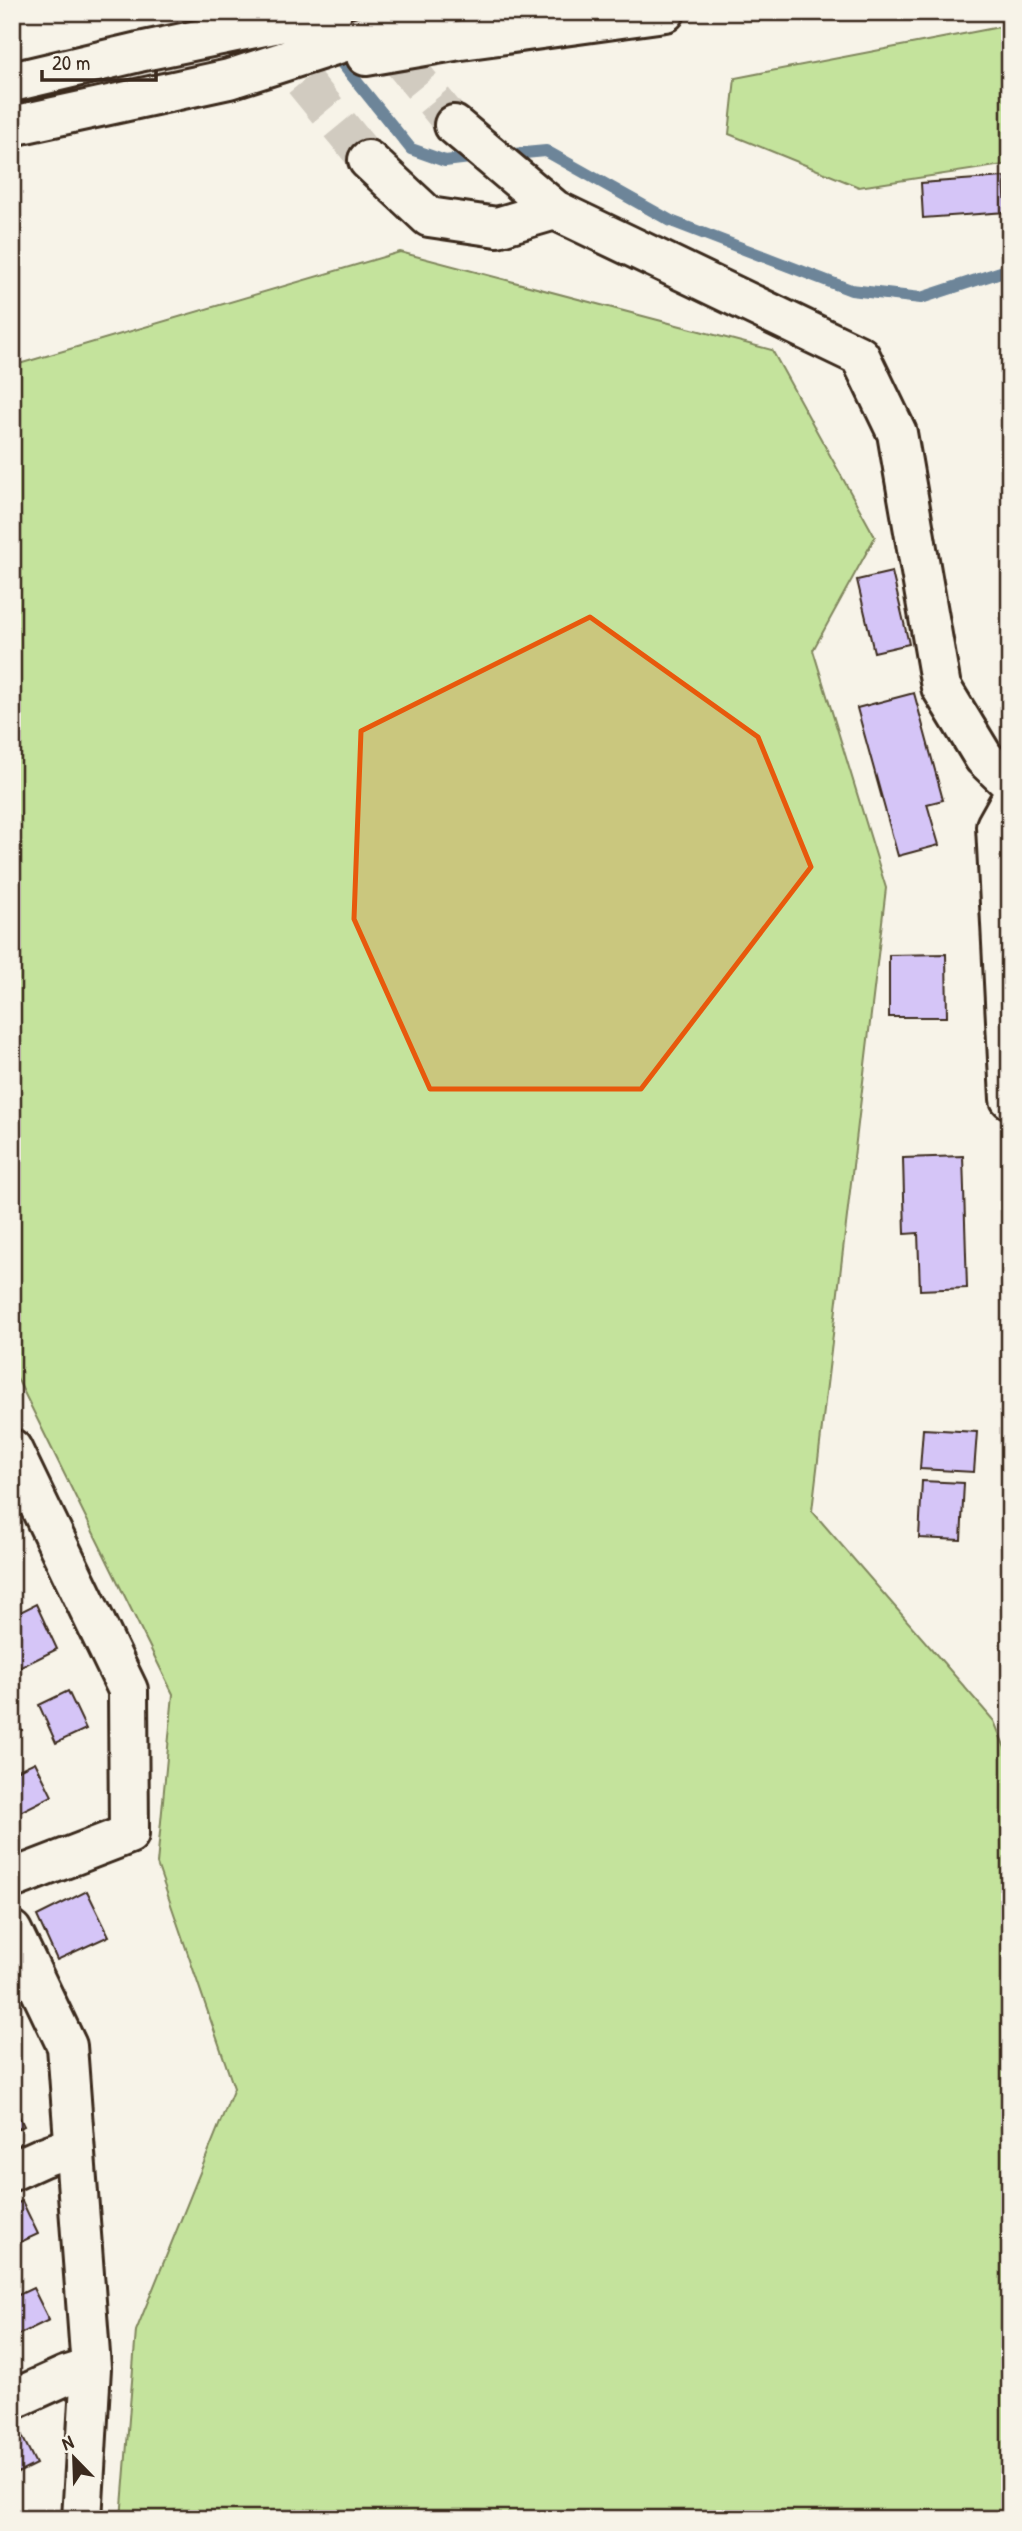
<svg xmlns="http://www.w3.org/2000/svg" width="1022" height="2531" viewBox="0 0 1022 2531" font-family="'Patrick Hand',sans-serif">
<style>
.green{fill:#c4e39c;stroke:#80865d;stroke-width:2}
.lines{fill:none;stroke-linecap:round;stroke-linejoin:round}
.stream{stroke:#6d8599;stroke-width:12}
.building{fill:#d5c5f7;stroke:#3b2a1e;stroke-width:2}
.minor-tunnel{stroke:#d1cbc0;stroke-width:38;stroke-dasharray:38 19;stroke-linecap:butt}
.minor-casing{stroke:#3b2a1e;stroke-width:44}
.minor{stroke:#f7f3e8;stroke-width:38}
.marked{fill:#e8590c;fill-opacity:0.2;stroke:#e8590c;stroke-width:5;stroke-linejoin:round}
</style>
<rect width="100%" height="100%" fill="#f7f3e8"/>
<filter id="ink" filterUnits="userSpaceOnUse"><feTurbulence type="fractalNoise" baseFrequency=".0143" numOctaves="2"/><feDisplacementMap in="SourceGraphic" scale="14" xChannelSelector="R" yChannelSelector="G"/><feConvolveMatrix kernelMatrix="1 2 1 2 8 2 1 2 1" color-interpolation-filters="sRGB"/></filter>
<g filter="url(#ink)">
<path class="green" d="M 1010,25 L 1010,164 L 859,187 L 729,134 L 735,78 Z
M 400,252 L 772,350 L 875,537 L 813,650 L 886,888 L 812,1511 L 994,1721 L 1010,1760 L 1010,2519 L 121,2519 L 136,2331 L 234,2088 L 157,1864 L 173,1694 L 12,1368 L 12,366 Z"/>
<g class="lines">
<path class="stream" d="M 332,51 L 411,149 L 445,161 L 478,157
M 503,155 L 546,151 L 671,221 L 851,290 L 921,298 L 1010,269"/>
</g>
<path class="building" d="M 1004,177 L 1006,212 L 923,218 L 921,183 Z
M 892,572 L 909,644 L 874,652 L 857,580 Z
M 914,693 L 943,800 L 927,804 L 939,845 L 898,856 L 857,708 Z
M 946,954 L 947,1017 L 889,1017 L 889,955 Z
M 963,1156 L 967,1288 L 920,1290 L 918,1233 L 905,1234 L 903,1158 Z
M 923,1429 L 977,1432 L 974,1472 L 920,1469 Z
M 922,1481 L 964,1483 L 961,1540 L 919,1538 Z
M 36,1604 L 57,1649 L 19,1668 L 12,1653 L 12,1616 Z
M 68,1691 L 86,1729 L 56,1743 L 39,1705 Z
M 12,1709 L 22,1730 L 12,1735 Z
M 35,1762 L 52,1796 L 12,1816 L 12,1773 Z
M 87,1891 L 109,1936 L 57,1960 L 37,1916 Z
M 12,2102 L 24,2126 L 12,2132 Z
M 22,2201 L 38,2234 L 12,2246 L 12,2206 Z
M 33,2288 L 49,2320 L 12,2338 L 12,2298 Z
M 17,2426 L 36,2464 L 12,2476 L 12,2428 Z"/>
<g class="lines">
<path class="minor-tunnel" d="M 362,12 L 454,125
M 267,37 L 368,160"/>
<g class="minor-casing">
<path id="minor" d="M 366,56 L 454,41 L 665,12
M 12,82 L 139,52 L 332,12
M 454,125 L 555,210 L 860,356 L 897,433 L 941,687 L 984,758 L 1010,783
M 12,126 L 229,79 L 438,12
M 368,160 L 429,217 L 497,227 L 555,210
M 1010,801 L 996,826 L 1010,1099
M 12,1449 L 128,1690 L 129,1834 L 12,1879
M 12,1931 L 67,2046 L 91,2368 L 82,2519
M 12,2171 L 43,2157 L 74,2146
M 12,2400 L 65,2376 L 91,2368"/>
</g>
<use href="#minor" class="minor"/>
</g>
</g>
<path class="marked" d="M 590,617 L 758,737 L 811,867 L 641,1089 L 430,1089 L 354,919 L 361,731 Z"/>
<rect width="1022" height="2531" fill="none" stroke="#f7f3e8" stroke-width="42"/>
<rect x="21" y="21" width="980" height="2489" fill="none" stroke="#3b2a1e" stroke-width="2.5" filter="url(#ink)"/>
<g transform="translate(74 2458) rotate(337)" stroke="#f7f3e8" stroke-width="5" paint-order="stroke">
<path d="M0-5L12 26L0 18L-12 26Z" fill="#3b2a1e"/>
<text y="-10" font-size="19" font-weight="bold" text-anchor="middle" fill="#3b2a1e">N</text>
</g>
<path d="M42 70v10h114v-10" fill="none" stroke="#3b2a1e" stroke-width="3.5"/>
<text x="52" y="70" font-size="21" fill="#3b2a1e" stroke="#f7f3e8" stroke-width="5" paint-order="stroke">20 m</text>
</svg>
